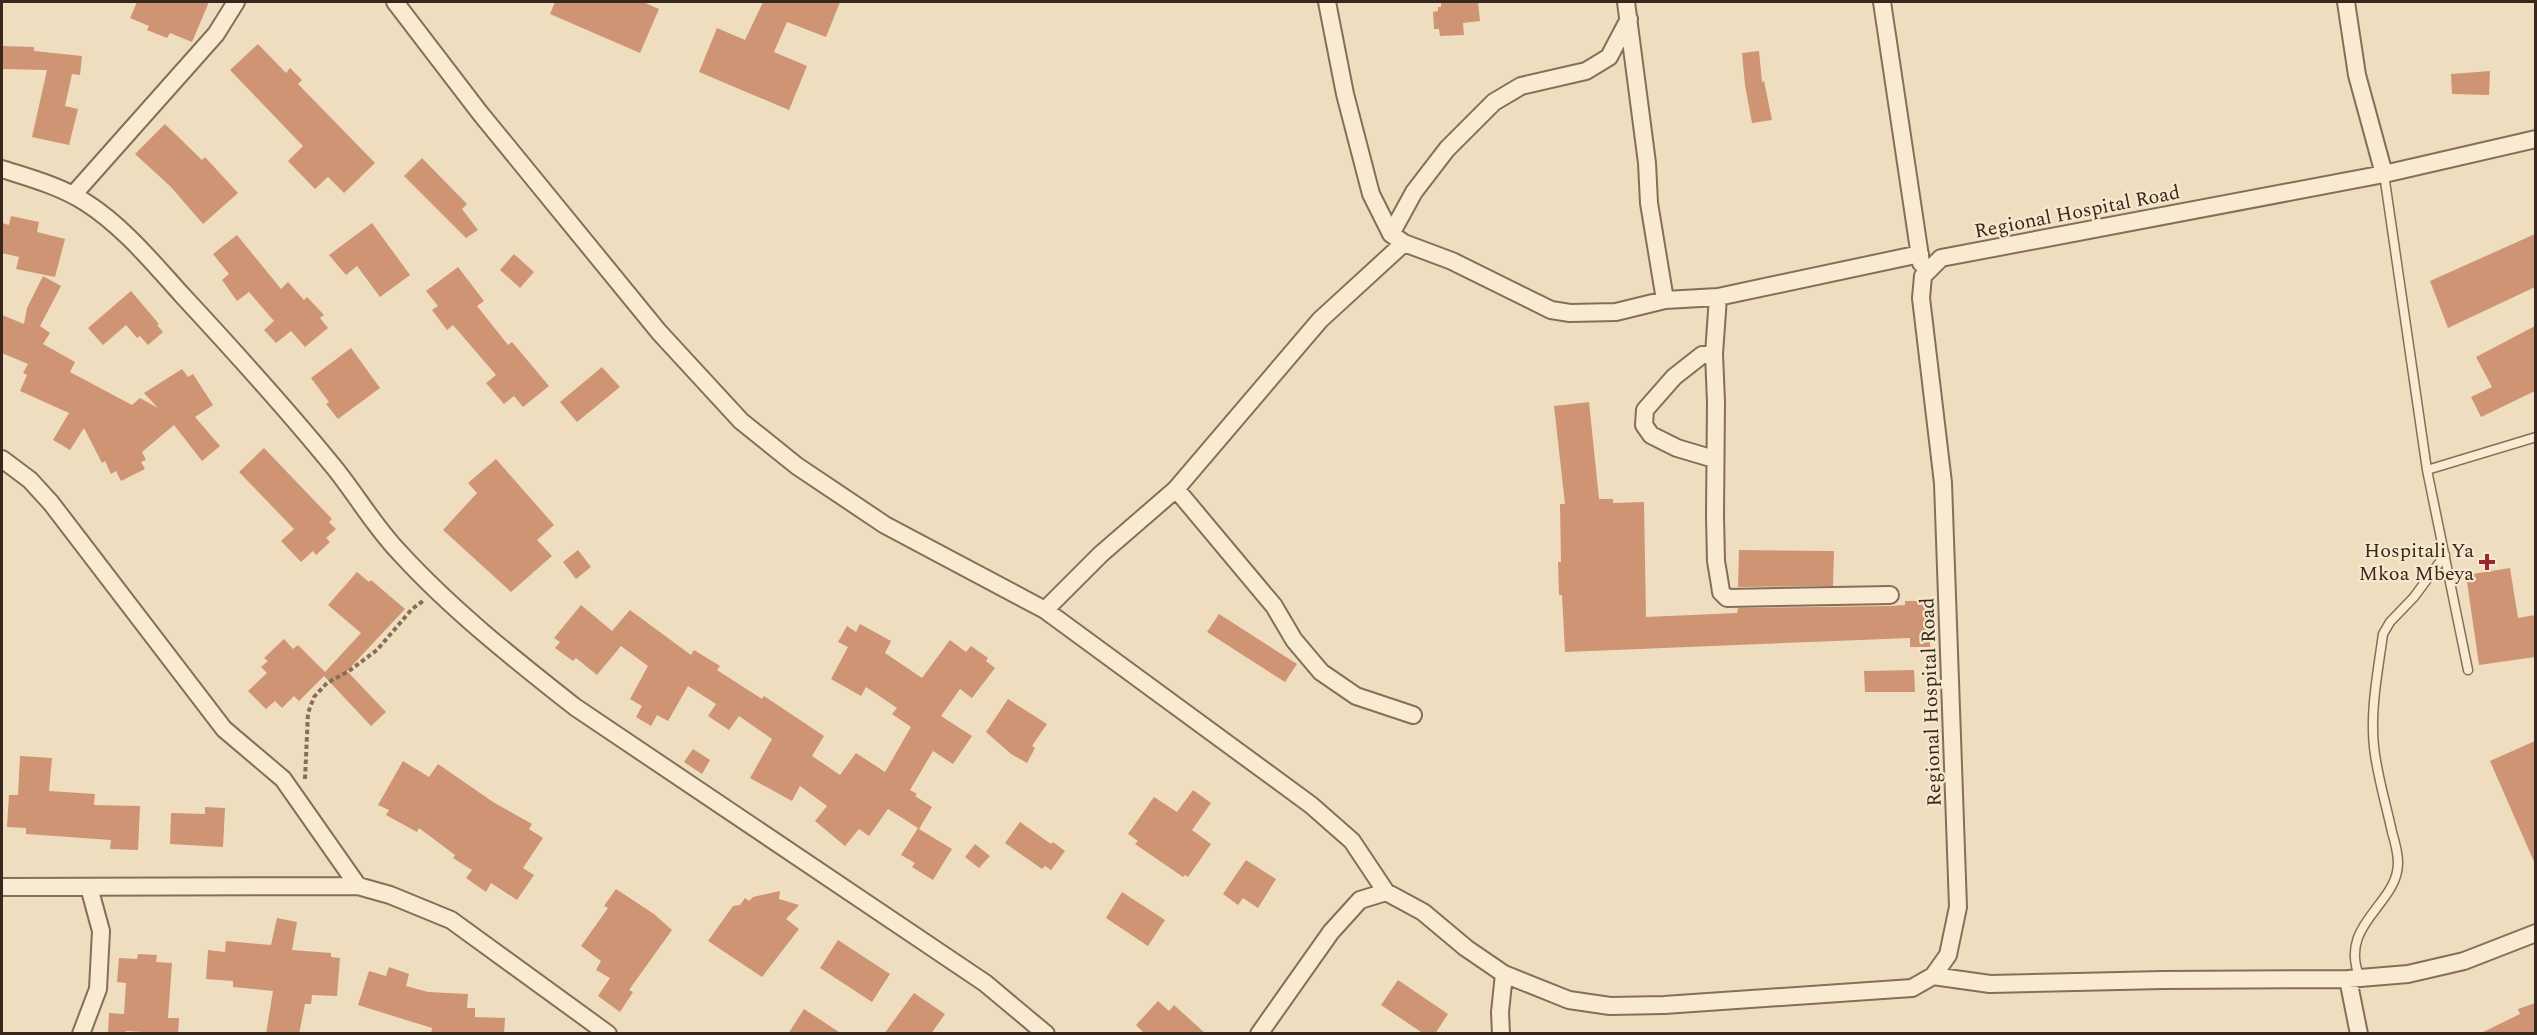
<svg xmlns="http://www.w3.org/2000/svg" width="2537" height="1035" viewBox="0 0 2537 1035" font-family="Spectral,serif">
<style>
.building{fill:#ce9474}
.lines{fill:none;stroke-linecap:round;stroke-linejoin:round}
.lane-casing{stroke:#876e57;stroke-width:11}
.street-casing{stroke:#876e57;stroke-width:20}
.path{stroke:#876e57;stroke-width:4;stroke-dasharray:4.5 3;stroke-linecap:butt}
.lane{stroke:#f9ebd2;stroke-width:8}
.street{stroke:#f9ebd2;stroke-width:16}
.poi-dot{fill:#97262d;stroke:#f6e8cf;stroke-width:2}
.labels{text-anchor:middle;stroke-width:4.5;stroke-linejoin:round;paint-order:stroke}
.street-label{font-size:20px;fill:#37271c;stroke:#f6e8cf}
.poi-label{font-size:20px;fill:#37271c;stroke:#f6e8cf;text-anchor:end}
</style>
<rect width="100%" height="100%" fill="#eedebf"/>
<path class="building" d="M 137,2 L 209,2 L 192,42 L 170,33 L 167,38 L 147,30 L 149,26 L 130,18 Z
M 555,2 L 643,2 L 659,9 L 640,53 L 550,14 Z
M 763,2 L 840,2 L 826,37 L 787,22 L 774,52 L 807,66 L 789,110 L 699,72 L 717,28 L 745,40 Z
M 1441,2 L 1478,2 L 1480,21 L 1463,23 L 1464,35 L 1440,36 L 1439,29 L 1434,29 L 1433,12 L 1438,11 L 1438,7 L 1441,7 Z
M 258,44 L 286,73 L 290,68 L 302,80 L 298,84 L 375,163 L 344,193 L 328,177 L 315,189 L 288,161 L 303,146 L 230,70 Z
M 2,46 L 34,47 L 34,51 L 82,56 L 80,75 L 72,74 L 65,106 L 78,109 L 69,145 L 32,137 L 47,70 L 2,69 Z
M 1759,51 L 1762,82 L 1764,81 L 1772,120 L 1752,123 L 1745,85 L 1742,53 Z
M 2490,71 L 2489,95 L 2452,94 L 2451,74 Z
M 165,124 L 202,160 L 205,157 L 238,193 L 203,224 L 171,187 L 135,154 Z
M 422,158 L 467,204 L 462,209 L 478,230 L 466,238 L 404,176 Z
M 11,216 L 39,222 L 37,232 L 65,239 L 55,277 L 16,269 L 19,257 L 2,253 L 2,223 L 9,225 Z
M 372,223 L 410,275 L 380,297 L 357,266 L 346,275 L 329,255 Z
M 2535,234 L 2535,287 L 2448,328 L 2430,281 Z
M 237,235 L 281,289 L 288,282 L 304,300 L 307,297 L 324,315 L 320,318 L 328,328 L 305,347 L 291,331 L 276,343 L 264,330 L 274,321 L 249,292 L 237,301 L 222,280 L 229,274 L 213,254 Z
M 514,254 L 534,272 L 520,288 L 500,270 Z
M 458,267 L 484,301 L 477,306 L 508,345 L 512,342 L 549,386 L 523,407 L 514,396 L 504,404 L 486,383 L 496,375 L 453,325 L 447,330 L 432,310 L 438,306 L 426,291 Z
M 43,276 L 61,286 L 40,326 L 50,333 L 43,344 L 75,362 L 70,372 L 132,405 L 140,398 L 158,408 L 144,393 L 182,369 L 188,377 L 193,374 L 213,405 L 195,417 L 220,446 L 202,461 L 174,425 L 142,452 L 146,460 L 141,462 L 145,469 L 121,481 L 116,471 L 111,474 L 105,461 L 102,463 L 84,428 L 70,450 L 53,440 L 69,413 L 20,391 L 27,375 L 23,373 L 28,364 L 2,353 L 2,315 L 24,324 L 27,308 Z
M 131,291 L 159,324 L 157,325 L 163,332 L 148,345 L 140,336 L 137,338 L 126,325 L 103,345 L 88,328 Z
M 2535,326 L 2535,391 L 2481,417 L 2471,397 L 2492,387 L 2476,357 Z
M 351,348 L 380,388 L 338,419 L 326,404 L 329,402 L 311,378 Z
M 602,367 L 620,387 L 577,422 L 560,402 Z
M 1589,402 L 1599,499 L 1613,499 L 1613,503 L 1644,502 L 1646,617 L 1737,613 L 1738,608 L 1890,606 L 1905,605 L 1905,601 L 1930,601 L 1930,647 L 1910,647 L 1910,638 L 1565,652 L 1562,595 L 1559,595 L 1558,562 L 1561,562 L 1560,504 L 1565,504 L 1554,406 Z
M 264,448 L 332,519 L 329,522 L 336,529 L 326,538 L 330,542 L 316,555 L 313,551 L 301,562 L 281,541 L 294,529 L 239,472 Z
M 496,459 L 554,525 L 537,540 L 552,556 L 511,592 L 443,530 L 477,493 L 468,483 Z
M 578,550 L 591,567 L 576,579 L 563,562 Z
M 1739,550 L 1834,551 L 1833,586 L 1738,587 Z
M 2510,568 L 2518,618 L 2535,615 L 2535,657 L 2479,665 L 2466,575 Z
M 357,572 L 369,582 L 371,580 L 405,609 L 347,671 L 386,712 L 371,726 L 324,676 L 299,701 L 294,696 L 282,708 L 275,701 L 266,709 L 248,691 L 267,673 L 261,667 L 268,661 L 264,658 L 284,639 L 293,649 L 298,645 L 325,672 L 361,633 L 328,605 Z
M 581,605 L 612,631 L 630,610 L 691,655 L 694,650 L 720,666 L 717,670 L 762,699 L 764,696 L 824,736 L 812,756 L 840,775 L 856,753 L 885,772 L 911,727 L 892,714 L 897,708 L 866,687 L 861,696 L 831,679 L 848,647 L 838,642 L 847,626 L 856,632 L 860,624 L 891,641 L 885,653 L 922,678 L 950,640 L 966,652 L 971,646 L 988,658 L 986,661 L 995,668 L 972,698 L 960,689 L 941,716 L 972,736 L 953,764 L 933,751 L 910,790 L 917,794 L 915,796 L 932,807 L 919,829 L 952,849 L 933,880 L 912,867 L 915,863 L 901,855 L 918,828 L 888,809 L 869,836 L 859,829 L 845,846 L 815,821 L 827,806 L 800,786 L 792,801 L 750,778 L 772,739 L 739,716 L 729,730 L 708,716 L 716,704 L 688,686 L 668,721 L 657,715 L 651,726 L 636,717 L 642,706 L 630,699 L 648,666 L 621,646 L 597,675 L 576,658 L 573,661 L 555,648 L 560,642 L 554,638 Z
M 1219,614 L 1297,664 L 1285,682 L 1207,632 Z
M 1914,670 L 1915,692 L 1865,692 L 1864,671 Z
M 1008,699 L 1047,724 L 1032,746 L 1035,748 L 1027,763 L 1011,754 L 986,732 Z
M 2535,741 L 2535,864 L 2490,761 Z
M 693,749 L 710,760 L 702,774 L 684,762 Z
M 20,756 L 52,758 L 49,791 L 95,794 L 94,805 L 140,806 L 138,850 L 110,849 L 111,840 L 26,834 L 26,828 L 7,827 L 9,795 L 18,795 Z
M 403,761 L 429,777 L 438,764 L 493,802 L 532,824 L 529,829 L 543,838 L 523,868 L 534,875 L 517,900 L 491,883 L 486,892 L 466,878 L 472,870 L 453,858 L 455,855 L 419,828 L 417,832 L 386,815 L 389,810 L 378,805 Z
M 1193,790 L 1211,803 L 1192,830 L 1211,844 L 1188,877 L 1185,875 L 1183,877 L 1135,844 L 1138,841 L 1128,834 L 1154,797 L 1177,812 Z
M 205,807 L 225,808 L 223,847 L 170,844 L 171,813 L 205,814 Z
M 1020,822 L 1051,844 L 1053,842 L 1065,851 L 1051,870 L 1045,866 L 1042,869 L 1005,843 Z
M 975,844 L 990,856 L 979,868 L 965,857 Z
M 1246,860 L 1276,879 L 1258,908 L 1243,898 L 1238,905 L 1223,894 Z
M 616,889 L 654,914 L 672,930 L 629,990 L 633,992 L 620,1012 L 598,996 L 610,978 L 596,970 L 601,961 L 581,946 L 608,908 L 604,906 Z
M 780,891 L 779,899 L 799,905 L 786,919 L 799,929 L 762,977 L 708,941 L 733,906 L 740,905 L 745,898 L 749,901 L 753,897 Z
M 1122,892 L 1165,920 L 1148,946 L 1106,918 Z
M 277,918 L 297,922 L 292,950 L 331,953 L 331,957 L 340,958 L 337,996 L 312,995 L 311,1004 L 305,1004 L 299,1034 L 266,1034 L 273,991 L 233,987 L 233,981 L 206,979 L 208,950 L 225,952 L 226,941 L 271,945 Z
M 838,940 L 890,974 L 872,1002 L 820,968 Z
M 138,954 L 157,955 L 156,962 L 172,963 L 168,1018 L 179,1018 L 178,1034 L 126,1031 L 125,1034 L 108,1034 L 109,1013 L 124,1014 L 126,983 L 117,982 L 119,958 L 137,959 Z
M 389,967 L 409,974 L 406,986 L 428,992 L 468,994 L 467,1008 L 475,1008 L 475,1017 L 505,1018 L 504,1034 L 431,1034 L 432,1028 L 358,1005 L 369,971 L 386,976 Z
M 1398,980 L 1448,1014 L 1435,1034 L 1424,1034 L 1381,1005 Z
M 914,993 L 945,1014 L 931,1034 L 884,1034 Z
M 1158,1001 L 1169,1011 L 1174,1005 L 1206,1034 L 1145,1034 L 1136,1025 Z
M 2535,1003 L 2535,1034 L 2479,1034 L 2520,1014 L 2518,1009 Z
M 804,1009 L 842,1034 L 788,1034 Z"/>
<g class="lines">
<g class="lane-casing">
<path id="lane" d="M 2384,174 L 2427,470 L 2536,437
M 2427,470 L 2468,670
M 2360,978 C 2337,924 2398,905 2398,863 C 2398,853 2395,842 2392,832 C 2386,804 2377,775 2374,747 C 2370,710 2378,671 2383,634 L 2390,622 L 2414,597 L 2445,555"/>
</g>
<g class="street-casing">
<path id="street" d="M 395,2 L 480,113 L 659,332 L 741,421 L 797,466 L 885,525 L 1045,610 L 1311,805 L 1352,841 L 1386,892
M 1327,2 L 1345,94 L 1371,194 L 1391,234 L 1404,243 L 1452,261 L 1551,310 L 1570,313 L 1616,312 L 1665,300 L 1718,297 L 1920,254
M 1626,2 L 1647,163 L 1649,203 L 1665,300
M 1882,2 L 1921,263
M 2346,2 L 2357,75 L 2384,174
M 2,169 C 30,178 60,186 85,202 C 123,226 153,263 183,296 C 234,351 285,407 333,466 C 356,494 374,526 399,552 C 452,610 514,659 575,707 L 985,983 L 1046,1034
M 73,195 L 216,34 L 236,2
M 1391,234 L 1414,192 L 1447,149 L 1494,102 L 1521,86 L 1586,71 L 1609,57 L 1629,19
M 1718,297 L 1714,354 L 1716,402 L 1715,516 L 1716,561 L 1720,585 L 1721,592 L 1727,598 L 1890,595
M 1714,354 L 1702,355 L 1674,377 L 1645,410 L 1644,425 L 1651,435 L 1677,448 L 1714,459
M 2,459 L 30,480 L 51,503 L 224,729 L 283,779 L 358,886
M 1176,489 L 1274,606 L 1294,640 L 1321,672 L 1356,696 L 1413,715
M 1045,610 L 1101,554 L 1176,489 L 1320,320 L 1404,243
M 2,887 L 358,886 L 390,895 L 451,920 L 608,1034
M 1933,976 L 1990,984 L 2163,980 L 2348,979 L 2408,974 L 2464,961 L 2536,933
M 2348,979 L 2359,1034
M 81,1034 L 98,989 L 101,931 L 89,887
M 1259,1034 L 1331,932 L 1360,900 L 1386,892 L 1423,912 L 1466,948 L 1504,974 L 1569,1000 L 1610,1006 L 1664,1005 L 1912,988 L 1933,976 L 1948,955 L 1958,907 L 1943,483 L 1921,298 L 1923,276 L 1941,258 L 2384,174 L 2536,139
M 1501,1034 L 1500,1012 L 1504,974"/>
</g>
<path class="path" d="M 305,779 L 308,713 L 314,697 L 327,683 L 349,671 L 377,650 L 412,609 L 423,601"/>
<use href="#lane" class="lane"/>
<use href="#street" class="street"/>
</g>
<path class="poi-dot" d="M2484 553h6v6h6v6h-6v6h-6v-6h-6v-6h6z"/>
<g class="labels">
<g class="street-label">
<text transform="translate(2077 211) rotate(-11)" y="7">Regional Hospital Road</text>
<text transform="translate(1930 702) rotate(-92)" y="7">Regional Hospital Road</text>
</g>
<g class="poi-label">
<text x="2474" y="557">Hospitali Ya<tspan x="2474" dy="23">Mkoa Mbeya</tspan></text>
</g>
</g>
<rect width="2537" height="1035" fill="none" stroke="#37271c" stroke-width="6"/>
</svg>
